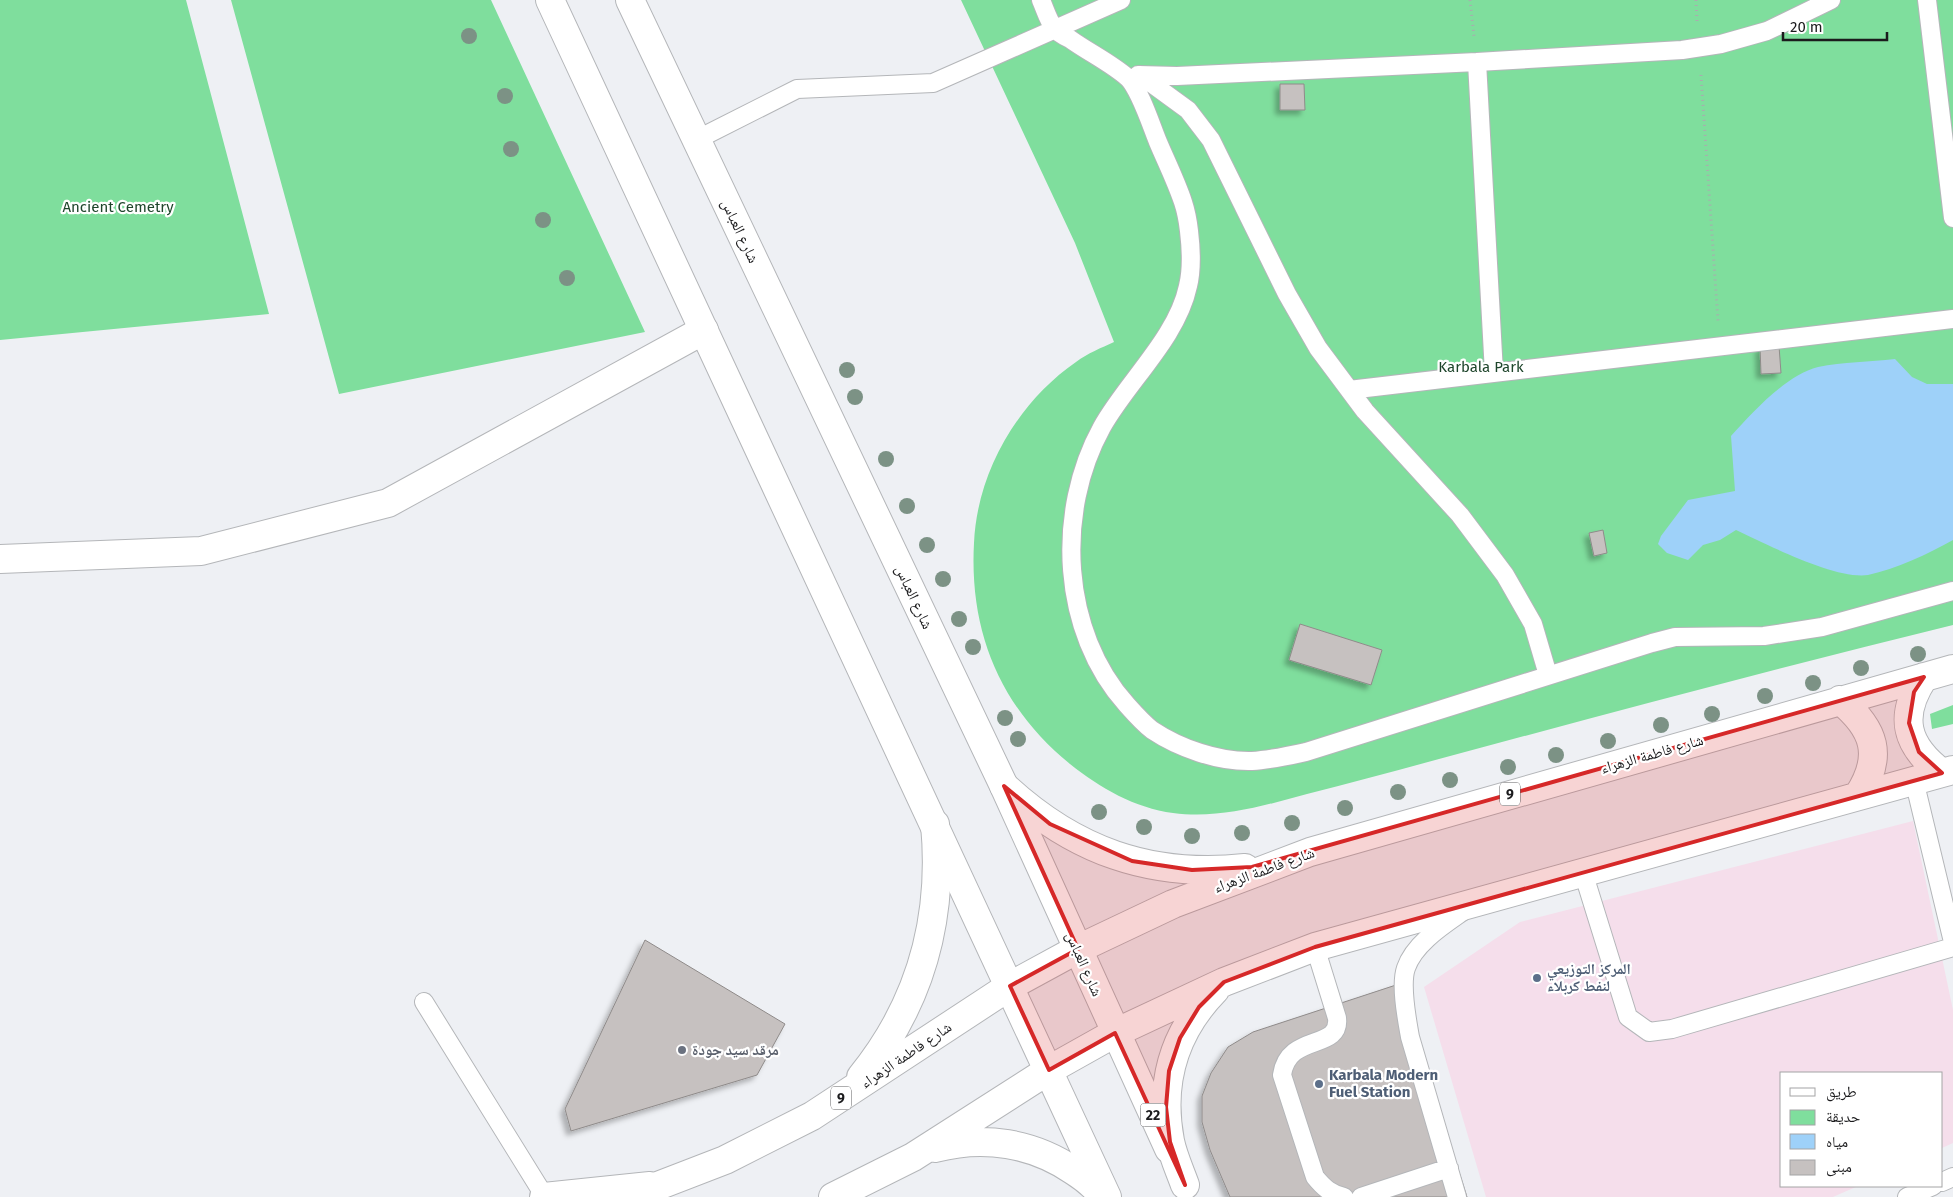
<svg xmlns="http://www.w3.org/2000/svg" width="1953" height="1197" viewBox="0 0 1953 1197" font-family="'Fira Sans','Noto Naskh Arabic',sans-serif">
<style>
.industrial{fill:#f5deeb}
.green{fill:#7fde9d}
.water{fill:#9ed1f9}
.building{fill:#c6c1c0;stroke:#8f8b8a;filter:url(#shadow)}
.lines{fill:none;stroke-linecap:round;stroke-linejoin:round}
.lane-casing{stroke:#b4b6b9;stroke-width:20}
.street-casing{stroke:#b4b6b9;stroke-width:30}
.primary-casing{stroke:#b4b6b9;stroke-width:30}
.highway-casing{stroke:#b4b6b9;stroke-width:30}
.path{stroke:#aaacaf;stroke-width:3;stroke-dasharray:1 4;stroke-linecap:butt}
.lane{stroke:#fff;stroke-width:18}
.street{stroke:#fff;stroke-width:28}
.primary{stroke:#fff;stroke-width:28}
.highway{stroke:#fff;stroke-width:28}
.tree{fill:#7c9285}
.marked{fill:#d62828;fill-opacity:0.2;stroke:#d62828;stroke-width:4;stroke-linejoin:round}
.service-dot{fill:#5c6f8a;stroke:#fff;stroke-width:2}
.worship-dot{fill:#6b7280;stroke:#fff;stroke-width:2}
.labels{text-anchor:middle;stroke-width:4.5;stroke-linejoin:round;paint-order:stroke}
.shield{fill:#fff;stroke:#5f5f61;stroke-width:1}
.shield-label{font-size:14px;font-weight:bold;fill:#1b1b1d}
.park-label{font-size:15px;fill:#1e452b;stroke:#fff}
.street-label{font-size:15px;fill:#1b1b1d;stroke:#fff}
.service-label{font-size:15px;font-weight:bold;fill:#4e5e75;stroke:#fff;text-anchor:start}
.worship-label{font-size:15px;font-weight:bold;fill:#5b616d;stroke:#fff;text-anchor:start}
</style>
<defs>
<filter id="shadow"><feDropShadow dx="-4.5" dy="4.5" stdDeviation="2.5" flood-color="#0004"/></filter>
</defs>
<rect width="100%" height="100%" fill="#eef0f4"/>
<path class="industrial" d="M 1913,821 L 1953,1010 L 1953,1143 L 1942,1148 L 1942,1073 L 1782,1073 L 1782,1186 L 1858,1186 L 1833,1197 L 1486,1197 L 1424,987 L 1520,922 Z"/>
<path class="green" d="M 0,0 L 186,0 L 269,314 L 0,340 Z
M 231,0 L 491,0 L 645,332 L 339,394 Z
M 961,0 L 1953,0 L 1953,625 C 1781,667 1610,713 1439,759 C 1395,771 1351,783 1307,794 C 1263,806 1219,819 1173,813 C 1135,808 1100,788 1070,764 C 1001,708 969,633 974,543 C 977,472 1018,402 1076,362 C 1088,353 1101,348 1114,342 L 1075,243 Z
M 1953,705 L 1953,724 L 1932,729 L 1930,714 Z"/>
<path class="water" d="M 1895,359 L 1912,377 L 1927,384 L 1953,384 L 1953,540 C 1928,554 1896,569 1868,575 C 1836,580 1766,544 1736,530 L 1720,540 L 1703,545 L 1688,560 L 1667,553 L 1658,544 L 1661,536 L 1688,500 L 1735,491 L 1731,436 C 1752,413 1786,375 1818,367 C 1843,362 1870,362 1895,359 Z"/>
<path class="building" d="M 1280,84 L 1304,84 L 1305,110 L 1280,110 Z
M 1779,346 L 1781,373 L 1761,374 L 1760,347 Z
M 1603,530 L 1607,553 L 1594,556 L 1589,533 Z
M 1300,624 L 1382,650 L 1371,685 L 1289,660 Z
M 645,940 L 785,1024 L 757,1075 L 571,1131 L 565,1109 Z
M 1399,984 L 1467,1197 L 1230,1197 L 1210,1150 L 1202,1122 L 1202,1096 L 1211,1073 L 1228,1047 L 1253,1032 Z"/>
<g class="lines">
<g class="lane-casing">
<path id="lane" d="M 1041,0 C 1045,9 1048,20 1054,28 C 1057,32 1064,36 1070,39 C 1088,52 1111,63 1128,78 C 1140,90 1151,125 1158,142 C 1166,161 1176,181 1183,202 C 1186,211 1188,222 1189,231 C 1191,248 1192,270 1188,286 C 1177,338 1127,382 1102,427 C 1055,512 1061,632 1127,705 C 1135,714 1143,723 1152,730 C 1179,748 1218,762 1252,761 C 1270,760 1288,756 1306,752 L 1652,643 L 1675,637 L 1764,636 L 1822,627 L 1953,591
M 1927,0 L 1953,218
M 1477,62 L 1494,373
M 1138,75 L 1177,76 L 1477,62 L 1682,50 L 1721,44 L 1767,31 L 1831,0
M 1140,75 L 1188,110 L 1211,140 L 1287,294 L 1318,348 L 1365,411 L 1460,515 L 1505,575 L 1533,624 L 1548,675
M 696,140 L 797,89 L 933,83 L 1121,0
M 1349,390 L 1953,319
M 1914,780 L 1953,942
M 1583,872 L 1628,1017 L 1649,1032 L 1672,1029 L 1953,947
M 1315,947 L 1337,1018 C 1341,1051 1288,1032 1282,1075 L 1315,1177 C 1324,1188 1331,1194 1344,1197
M 424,1002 L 545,1197
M 1942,1182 L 1953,1177
M 1361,1197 L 1449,1168
M 1457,1197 L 1410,1037 C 1407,1020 1400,985 1406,968 C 1414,944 1442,926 1462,912
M 1907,1197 L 1933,1186"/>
</g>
<g class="street-casing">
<path id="street" d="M 0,559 L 201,551 L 388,503 L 704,330"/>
</g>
<g class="primary-casing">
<path id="primary" d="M 550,0 L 1107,1197
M 630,0 L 1004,786 L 1169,1149"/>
</g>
<g class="highway-casing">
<path id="highway" d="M 1924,677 C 1898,716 1905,745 1942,773
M 1840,700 C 1875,729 1884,756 1858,796
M 1004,786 C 1074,851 1150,878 1245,868
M 861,1077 C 921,1003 944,919 935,824
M 935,1148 C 984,1135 1033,1143 1074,1171 C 1085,1178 1096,1187 1103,1197
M 1185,1185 C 1180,1171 1173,1156 1170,1141 C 1159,1083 1174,1032 1215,990
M 544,1197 L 650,1186
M 629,1197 L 725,1160 L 812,1116 L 1010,986 L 1078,949 L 1173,904 L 1310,852 L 1953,669
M 833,1197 L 913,1157 L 1049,1070 L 1115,1033 L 1224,982 L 1315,947 L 1953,770"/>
</g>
<path class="path" d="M 1470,0 L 1474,36
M 1696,0 L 1697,21
M 1701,75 L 1718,321"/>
<use href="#lane" class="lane"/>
<use href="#street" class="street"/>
<use href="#primary" class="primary"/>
<use href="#highway" class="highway"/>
</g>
<g class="tree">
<circle cx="469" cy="36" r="8"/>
<circle cx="505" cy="96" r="8"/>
<circle cx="511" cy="149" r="8"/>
<circle cx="543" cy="220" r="8"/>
<circle cx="567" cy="278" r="8"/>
<circle cx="847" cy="370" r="8"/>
<circle cx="855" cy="397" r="8"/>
<circle cx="886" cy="459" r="8"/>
<circle cx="907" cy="506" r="8"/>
<circle cx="927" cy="545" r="8"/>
<circle cx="943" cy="579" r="8"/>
<circle cx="959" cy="619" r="8"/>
<circle cx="973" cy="647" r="8"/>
<circle cx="1918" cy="654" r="8"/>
<circle cx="1861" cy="668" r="8"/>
<circle cx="1813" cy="683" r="8"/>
<circle cx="1765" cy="696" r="8"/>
<circle cx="1712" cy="714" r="8"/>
<circle cx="1005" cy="718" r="8"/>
<circle cx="1661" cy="725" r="8"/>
<circle cx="1018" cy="739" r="8"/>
<circle cx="1608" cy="741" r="8"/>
<circle cx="1556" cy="755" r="8"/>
<circle cx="1508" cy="767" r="8"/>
<circle cx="1450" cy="780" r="8"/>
<circle cx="1398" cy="792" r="8"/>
<circle cx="1345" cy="808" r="8"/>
<circle cx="1099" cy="812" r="8"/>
<circle cx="1292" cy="823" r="8"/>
<circle cx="1144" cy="827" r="8"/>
<circle cx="1242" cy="833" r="8"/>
<circle cx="1192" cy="836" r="8"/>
</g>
<path class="marked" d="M 1924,677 L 1914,692 L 1909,723 L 1919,752 L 1942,773 L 1315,947 L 1224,982 L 1199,1007 L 1180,1038 L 1169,1071 L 1166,1107 L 1170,1142 L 1185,1185 L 1115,1033 L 1049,1070 L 1010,986 L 1078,949 L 1004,786 L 1050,824 L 1132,861 L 1192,870 L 1252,867 Z"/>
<g class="service-dot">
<circle cx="1537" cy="978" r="5"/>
<circle cx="1319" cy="1084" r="5"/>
</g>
<circle class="worship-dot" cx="682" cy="1050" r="5"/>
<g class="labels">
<g class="shield">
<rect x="1500" y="782.5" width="20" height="23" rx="4"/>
<rect x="831" y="1086.5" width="20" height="23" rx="4"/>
<rect x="1140.5" y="1103.5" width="25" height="23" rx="4"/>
</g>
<g class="shield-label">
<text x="1510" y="799">9</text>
<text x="841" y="1103">9</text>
<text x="1153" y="1120">22</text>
</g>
<g class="park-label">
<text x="118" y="212">Ancient Cemetry</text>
<text x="1481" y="372">Karbala Park</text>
</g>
<g class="street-label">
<text transform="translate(740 231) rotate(65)" y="5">شارع العباس</text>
<text transform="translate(914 597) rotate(65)" y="5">شارع العباس</text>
<text transform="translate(1652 754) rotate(-16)" y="5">شارع فاطمة الزهراء</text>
<text transform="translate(1264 870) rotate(-20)" y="5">شارع فاطمة الزهراء</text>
<text transform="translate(1084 964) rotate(66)" y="5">شارع العباس</text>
<text transform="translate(906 1055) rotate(-34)" y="5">شارع فاطمة الزهراء</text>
</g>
<g class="service-label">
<text x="1547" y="974">المركز التوزيعي<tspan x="1547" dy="17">لنفط كربلاء</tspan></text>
<text x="1329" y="1080">Karbala Modern<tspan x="1329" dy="17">Fuel Station</tspan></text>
</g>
<g class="worship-label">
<text x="692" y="1055">مرقد سيد جودة</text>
</g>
</g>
<rect x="1780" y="1072" width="162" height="115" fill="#ffffff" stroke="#a4a4a5"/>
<rect x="1790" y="1088" width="25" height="8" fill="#ffffff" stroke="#a4a4a5"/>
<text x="1826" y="1097" font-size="15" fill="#1b1b1d">طريق</text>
<rect x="1790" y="1110" width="25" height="15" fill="#7fde9d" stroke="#a4a4a5"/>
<text x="1826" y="1122" font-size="15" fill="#1b1b1d">حديقة</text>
<rect x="1790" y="1134" width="25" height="15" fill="#9ed1f9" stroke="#a4a4a5"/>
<text x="1826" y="1147" font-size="15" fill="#1b1b1d">مياه</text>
<rect x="1790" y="1160" width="25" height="15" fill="#c6c1c0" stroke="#a4a4a5"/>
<text x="1826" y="1172" font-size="15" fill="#1b1b1d">مبنى</text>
<path d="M1783 32v8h104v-8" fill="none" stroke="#1b1b1d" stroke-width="2.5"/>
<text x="1790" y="32" font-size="15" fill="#1b1b1d" stroke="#ffffff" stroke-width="4" paint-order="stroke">20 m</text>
</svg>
